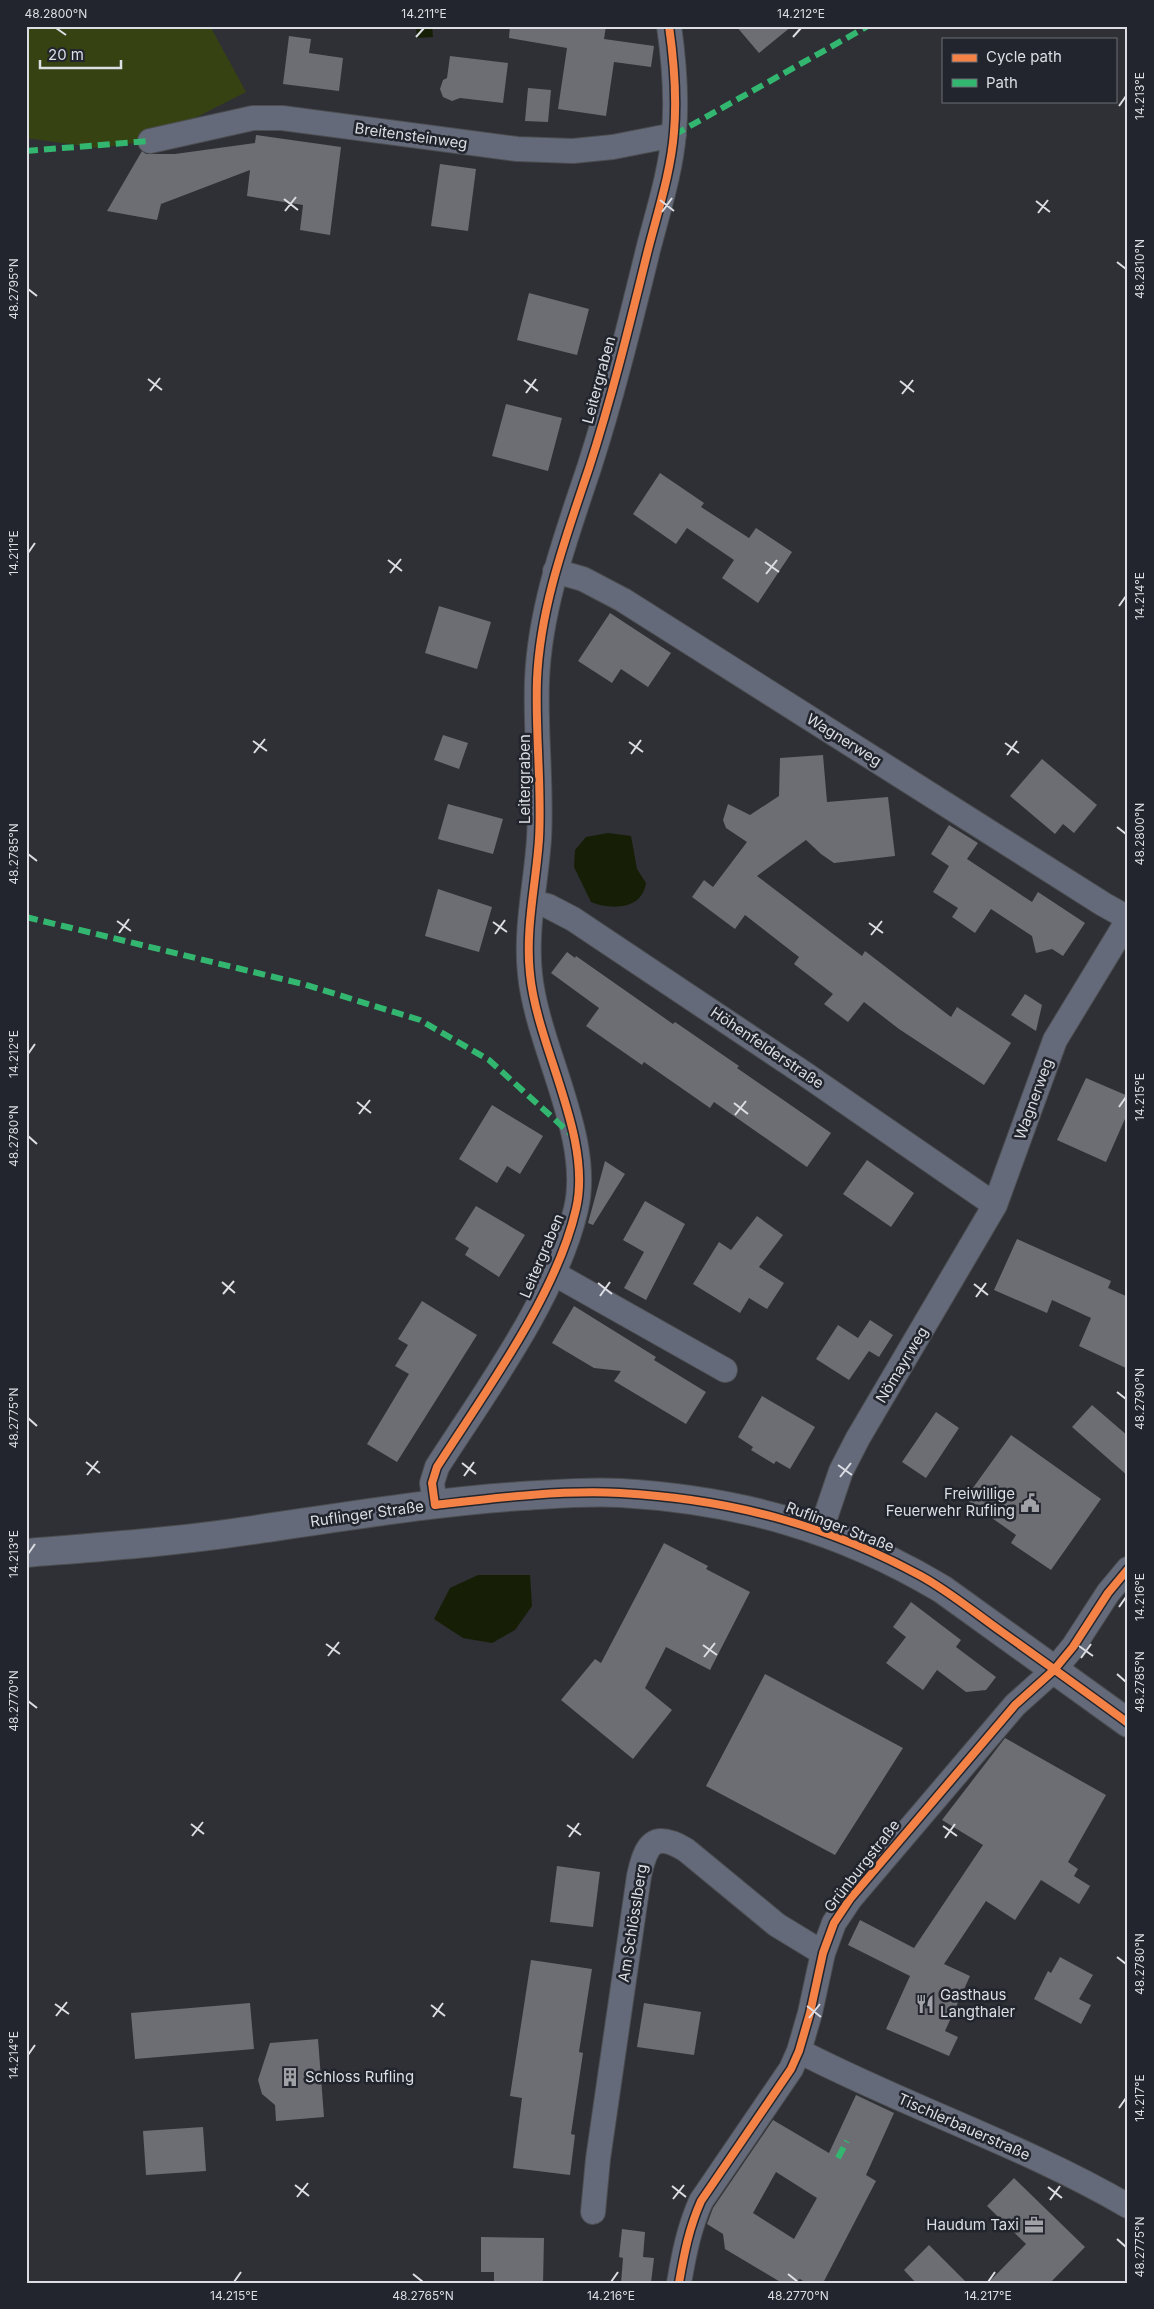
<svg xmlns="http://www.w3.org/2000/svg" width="1154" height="2309" viewBox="0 0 1154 2309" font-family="Inter,sans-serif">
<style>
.green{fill:#374212}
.water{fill:#161e05}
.building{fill:#6d6e73;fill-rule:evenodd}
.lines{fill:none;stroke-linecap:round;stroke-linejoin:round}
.minor-casing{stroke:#4b4d50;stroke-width:26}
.tertiary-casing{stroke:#4b4d50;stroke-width:30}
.minor{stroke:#646a79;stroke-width:24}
.tertiary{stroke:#646a79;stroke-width:28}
.quiet{stroke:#33b770;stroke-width:6;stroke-dasharray:12 6;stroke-linecap:butt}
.cycleway-casing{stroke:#22252d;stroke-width:11}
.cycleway{stroke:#f48246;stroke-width:8}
.ticks{fill:none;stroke:#dcdee4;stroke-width:2}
.labels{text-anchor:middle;stroke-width:5;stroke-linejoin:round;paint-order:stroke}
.street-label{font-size:15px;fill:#dcdee4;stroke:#22252d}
.poi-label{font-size:15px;fill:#dcdee4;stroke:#22252d;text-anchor:end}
.neatline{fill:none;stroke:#dcdee4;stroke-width:2}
.ticks-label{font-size:12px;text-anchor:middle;fill:#dcdee4}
</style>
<rect width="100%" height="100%" fill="#2e3035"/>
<path class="green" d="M 26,26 L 210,26 L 246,92 L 150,141 L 98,148 L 26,138 Z"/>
<path class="water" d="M 416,26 L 432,26 L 433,37 L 417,38 Z
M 608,833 L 631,836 L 637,869 L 646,883 C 642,910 611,910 591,902 L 574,867 L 575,850 L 586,837 Z
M 478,1575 L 530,1575 L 532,1606 L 515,1630 L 492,1643 L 463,1638 L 434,1619 L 450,1588 Z"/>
<path class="building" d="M 510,26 L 606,26 L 604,39 L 654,46 L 651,67 L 614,62 L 606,116 L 558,109 L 567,48 L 509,38 Z
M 736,26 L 792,26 L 759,53 Z
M 289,36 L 311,39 L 309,53 L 343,58 L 339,91 L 283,84 Z
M 450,56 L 508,63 L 503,103 L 460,98 L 452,101 L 443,97 L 440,89 L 443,80 L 447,78 Z
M 528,88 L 551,90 L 548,122 L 525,121 Z
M 256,135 L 341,147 L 330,235 L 300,230 L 303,205 L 247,196 L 250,170 L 161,204 L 157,220 L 107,211 L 142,151 L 146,154 L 175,154 L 255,143 Z
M 440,164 L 476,169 L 468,231 L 431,226 Z
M 529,293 L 589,309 L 577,355 L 517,340 Z
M 506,404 L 562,418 L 548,471 L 492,456 Z
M 660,473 L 704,503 L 701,507 L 749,538 L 756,528 L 792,552 L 758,603 L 722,578 L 734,560 L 687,528 L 676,544 L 633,514 Z
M 439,606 L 491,622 L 477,669 L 425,653 Z
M 610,613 L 671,653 L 648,687 L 621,669 L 612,683 L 578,661 Z
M 443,735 L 468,743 L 459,769 L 434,760 Z
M 823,755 L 827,802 L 888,797 L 895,856 L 834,863 L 821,854 L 806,840 L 757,876 L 862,956 L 865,951 L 951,1017 L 957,1007 L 1011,1043 L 984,1085 L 899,1029 L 864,1002 L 848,1022 L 824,1004 L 833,994 L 794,964 L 799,957 L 745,915 L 735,929 L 692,897 L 704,880 L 713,887 L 747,842 L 726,828 L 723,820 L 728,804 L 750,815 L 779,796 L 780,758 Z
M 1042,759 L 1097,805 L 1074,833 L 1063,824 L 1055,834 L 1010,796 Z
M 448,804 L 503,819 L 493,854 L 438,839 Z
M 949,825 L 978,843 L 967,859 L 1032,902 L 1038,892 L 1085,923 L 1063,956 L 1052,949 L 1036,953 L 1032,936 L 991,909 L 975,933 L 952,917 L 958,908 L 933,892 L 949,866 L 931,854 Z
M 438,889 L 492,907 L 479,952 L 425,936 Z
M 567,952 L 575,958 L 576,956 L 673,1024 L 675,1022 L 739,1066 L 737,1068 L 831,1133 L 807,1167 L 714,1102 L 710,1108 L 644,1062 L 642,1065 L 586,1026 L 599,1008 L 551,973 Z
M 1025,994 L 1042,1005 L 1036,1031 L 1011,1015 Z
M 1086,1078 L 1128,1096 L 1128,1112 L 1106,1162 L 1057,1140 Z
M 492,1105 L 543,1136 L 520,1174 L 507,1166 L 497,1183 L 459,1159 Z
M 867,1160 L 914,1193 L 891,1227 L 843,1194 Z
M 605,1161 L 625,1174 L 593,1225 L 588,1223 Z
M 645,1201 L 685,1224 L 646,1300 L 624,1288 L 644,1252 L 623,1240 Z
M 476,1206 L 525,1235 L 499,1277 L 465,1255 L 469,1248 L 455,1239 Z
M 757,1216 L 783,1235 L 759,1267 L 784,1283 L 767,1309 L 749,1298 L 740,1313 L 693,1284 L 719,1242 L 731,1250 Z
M 1017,1239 L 1111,1281 L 1108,1288 L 1128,1297 L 1128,1369 L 1079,1346 L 1091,1318 L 1052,1300 L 1047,1313 L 994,1290 Z
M 422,1301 L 477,1335 L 397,1462 L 367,1444 L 409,1374 L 395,1366 L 408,1345 L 398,1339 Z
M 574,1306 L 656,1357 L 654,1360 L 706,1392 L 686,1424 L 614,1381 L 621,1371 L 594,1368 L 552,1343 Z
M 870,1320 L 893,1335 L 879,1357 L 869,1351 L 849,1380 L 816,1359 L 838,1325 L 858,1338 Z
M 762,1396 L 815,1427 L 790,1469 L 776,1461 L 774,1464 L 751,1450 L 753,1447 L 738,1437 Z
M 1092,1405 L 1128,1436 L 1128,1476 L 1072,1427 Z
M 936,1412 L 959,1428 L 926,1478 L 902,1462 Z
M 1011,1435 L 1101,1499 L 1051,1570 L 1011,1543 L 1016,1535 L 965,1499 Z
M 664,1543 L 708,1566 L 706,1569 L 750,1592 L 710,1670 L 666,1647 L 645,1688 L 672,1710 L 633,1759 L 561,1700 L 595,1659 L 601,1663 Z
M 911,1602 L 961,1640 L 956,1647 L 996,1677 L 986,1690 L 966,1692 L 937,1670 L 923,1690 L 886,1663 L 906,1637 L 893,1627 Z
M 765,1674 L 903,1748 L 835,1855 L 706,1786 Z
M 1005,1738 L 1106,1795 L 1068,1862 L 1078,1869 L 1074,1876 L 1090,1886 L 1079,1904 L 1041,1880 L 1015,1920 L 986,1901 L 944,1964 L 970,1976 L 945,2031 L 958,2037 L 949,2056 L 886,2029 L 910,1976 L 848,1945 L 860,1920 L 914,1948 L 983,1845 L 942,1820 Z
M 557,1866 L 600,1872 L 593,1927 L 550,1922 Z
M 1060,1957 L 1093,1975 L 1079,1999 L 1091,2005 L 1081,2024 L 1034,1999 L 1048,1971 L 1051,1973 Z
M 531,1960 L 592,1969 L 579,2052 L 583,2053 L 571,2134 L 575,2135 L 570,2175 L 513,2168 L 522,2098 L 510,2096 Z
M 250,2003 L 254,2049 L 135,2059 L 131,2013 Z
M 644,2003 L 701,2012 L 694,2055 L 637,2047 Z
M 318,2039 L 324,2117 L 276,2121 L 275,2105 L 262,2094 L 258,2080 L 270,2043 Z
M 856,2095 L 894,2113 L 866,2175 L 876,2181 L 823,2283 L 806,2283 L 800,2279 L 790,2283 L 782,2283 L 725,2249 L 723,2234 L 707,2224 L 713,2208 L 773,2120 L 829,2153 ZM 776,2172 L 817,2198 L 794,2239 L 753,2213 Z
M 203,2127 L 206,2171 L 146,2175 L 143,2131 Z
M 1014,2178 L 1085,2247 L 1050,2283 L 988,2283 L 1026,2244 L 987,2206 Z
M 622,2229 L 645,2232 L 643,2257 L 654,2258 L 651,2283 L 621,2283 L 623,2258 L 619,2257 Z
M 481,2237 L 544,2238 L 543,2283 L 494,2283 L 494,2272 L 481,2272 Z
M 929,2245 L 967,2283 L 916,2283 L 904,2270 Z"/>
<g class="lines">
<g class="minor-casing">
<path id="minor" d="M 150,141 L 253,118 L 282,118 L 517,149 L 573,151 L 613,147 L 674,135
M 555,571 L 583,579 L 623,600 L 1103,904 L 1128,918
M 533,902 L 548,906 L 573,919 L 805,1074 L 995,1205
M 553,1273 L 725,1370
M 435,1505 L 432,1483 L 437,1467 C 485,1392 556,1296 576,1209 C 593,1137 537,1047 530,974 C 525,929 536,884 539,839 C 542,786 535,733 537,680 C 540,607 566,537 589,468 C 612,397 630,323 648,250 C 658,211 671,171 674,132 C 677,97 674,61 669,26
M 821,1530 L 841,1471 L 858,1438 L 995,1205 L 1055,1040 L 1128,920
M 799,2051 C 907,2107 1023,2145 1128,2206
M 593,2212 L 598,2159 L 639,1876 C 646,1845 653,1830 686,1850 L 777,1925 L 823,1953
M 679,2283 C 684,2254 689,2228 701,2201 L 791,2069 L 799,2051 L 810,2013 L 823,1953 L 834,1923 L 850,1899 L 1015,1705 L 1054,1670 L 1073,1647 L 1108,1593 L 1128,1569"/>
</g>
<g class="tertiary-casing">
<path id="tertiary" d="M 26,1553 C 100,1547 173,1542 246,1531 C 338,1518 430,1502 522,1496 C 555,1494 588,1491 621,1493 C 739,1500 840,1528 942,1589 L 1128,1723"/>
</g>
<use href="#minor" class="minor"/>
<use href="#tertiary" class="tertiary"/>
<path class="quiet" d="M 674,135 L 868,26
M 26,151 L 150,141
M 26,917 L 303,984 L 420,1020 L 489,1060 L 573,1136
M 838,2158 L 847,2141"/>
<g class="cycleway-casing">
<path id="cycleway" d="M 669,26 C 674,61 677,97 674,132 C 671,171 658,211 648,250 C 630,323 612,397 589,468 C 566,537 540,607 537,680 C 535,733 542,786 539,839 C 536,884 525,929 530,974 C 537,1047 593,1137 576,1209 C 556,1296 485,1392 437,1467 L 432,1483 L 435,1505 C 496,1498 559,1490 620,1493 C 728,1499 826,1524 921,1576 C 950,1592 975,1613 1002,1632 C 1044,1662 1086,1692 1128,1723
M 679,2283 C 684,2254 689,2228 701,2201 L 791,2069 L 799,2051 L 810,2013 L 823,1953 L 834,1923 L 850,1899 L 1015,1705 L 1054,1670 L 1073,1647 L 1108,1593 L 1128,1569"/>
</g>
<use href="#cycleway" class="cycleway"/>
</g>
<path class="ticks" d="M 56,28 L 66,35M 416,37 L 424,28M 793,37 L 801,28M 1119,106 L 1126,96M 284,199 L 298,210M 660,200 L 674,211M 1036,201 L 1050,212M 285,211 L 296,197M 662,212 L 672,198M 1038,213 L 1048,200M 1117,262 L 1126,269M 28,289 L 37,296M 148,379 L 162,390M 524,380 L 538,391M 900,381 L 914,392M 150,391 L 160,378M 526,393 L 536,379M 902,394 L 913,380M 28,553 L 35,543M 388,560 L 402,571M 765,562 L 779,572M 390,573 L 401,559M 766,574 L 777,560M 1119,606 L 1126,596M 253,741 L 267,751M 629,742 L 643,752M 1005,743 L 1019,753M 254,753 L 265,739M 631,754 L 641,740M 1007,755 L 1017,741M 1117,827 L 1126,834M 28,854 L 37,861M 117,921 L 131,931M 493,922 L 507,932M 869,923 L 883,933M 119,933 L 129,919M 495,934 L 505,920M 871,935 L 882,921M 28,1054 L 35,1044M 357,1102 L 371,1113M 734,1103 L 748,1114M 1119,1107 L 1126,1097M 359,1114 L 370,1100M 735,1115 L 746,1101M 28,1136 L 37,1144M 222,1282 L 235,1293M 598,1283 L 612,1294M 974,1284 L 988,1295M 223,1294 L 234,1281M 600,1296 L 610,1282M 976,1297 L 986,1283M 1117,1392 L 1126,1399M 28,1418 L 37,1426M 86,1462 L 100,1473M 462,1463 L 476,1474M 838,1465 L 852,1475M 87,1475 L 98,1461M 464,1476 L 474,1462M 840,1477 L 851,1463M 28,1554 L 35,1544M 1119,1607 L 1126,1597M 326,1644 L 340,1654M 703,1645 L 717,1655M 1079,1646 L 1093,1656M 328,1656 L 339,1642M 704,1657 L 715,1643M 1081,1658 L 1091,1644M 1117,1674 L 1126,1682M 28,1701 L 37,1708M 191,1824 L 204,1834M 567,1825 L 581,1835M 943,1826 L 957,1836M 192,1836 L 203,1822M 569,1837 L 579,1823M 945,1838 L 955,1824M 1117,1957 L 1126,1964M 55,2004 L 69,2014M 431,2005 L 445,2016M 807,2006 L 821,2017M 56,2016 L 67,2002M 433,2017 L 443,2003M 809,2018 L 820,2004M 28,2055 L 35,2045M 1119,2108 L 1126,2098M 295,2185 L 309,2196M 672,2186 L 686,2197M 1048,2187 L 1062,2198M 297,2197 L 308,2183M 673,2199 L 684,2185M 1050,2200 L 1060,2186M 1117,2239 L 1126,2247M 413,2274 L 423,2282M 788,2274 L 798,2282M 234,2282 L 241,2272M 611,2282 L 618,2272M 988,2282 L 995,2272"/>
<defs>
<g id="civic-bare" transform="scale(1.5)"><path d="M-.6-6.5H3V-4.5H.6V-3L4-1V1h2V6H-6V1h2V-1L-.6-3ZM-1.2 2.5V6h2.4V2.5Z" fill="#9fa1a7" stroke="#22252d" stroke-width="2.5" paint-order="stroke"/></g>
<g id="restaurant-bare" transform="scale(1.5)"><path d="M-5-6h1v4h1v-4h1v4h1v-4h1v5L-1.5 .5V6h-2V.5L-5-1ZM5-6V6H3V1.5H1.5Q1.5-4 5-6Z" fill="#9fa1a7" stroke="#22252d" stroke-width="2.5" paint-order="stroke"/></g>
<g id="building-bare" transform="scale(1.5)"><path d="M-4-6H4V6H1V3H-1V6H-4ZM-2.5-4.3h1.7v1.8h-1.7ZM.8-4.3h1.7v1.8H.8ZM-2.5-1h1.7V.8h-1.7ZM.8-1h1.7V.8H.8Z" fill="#9fa1a7" stroke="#22252d" stroke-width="2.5" paint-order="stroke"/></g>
<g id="office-bare" transform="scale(1.5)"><path d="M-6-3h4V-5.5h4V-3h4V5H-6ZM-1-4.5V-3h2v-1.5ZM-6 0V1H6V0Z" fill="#9fa1a7" stroke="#22252d" stroke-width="2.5" paint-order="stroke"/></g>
</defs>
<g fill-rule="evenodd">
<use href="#civic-bare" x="1030" y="1503"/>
<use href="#restaurant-bare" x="925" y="2004"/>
<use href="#building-bare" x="290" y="2077"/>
<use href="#office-bare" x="1034" y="2225"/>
</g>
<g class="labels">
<g class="street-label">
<text transform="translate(411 136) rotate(8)" y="5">Breitensteinweg</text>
<text transform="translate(599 380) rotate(-75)" y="5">Leitergraben</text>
<text transform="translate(844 740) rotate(32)" y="5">Wagnerweg</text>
<text transform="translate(525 779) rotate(-90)" y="5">Leitergraben</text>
<text transform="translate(767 1048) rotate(34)" y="5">Höhenfelderstraße</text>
<text transform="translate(1034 1099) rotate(-70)" y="5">Wagnerweg</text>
<text transform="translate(542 1256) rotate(-67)" y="5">Leitergraben</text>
<text transform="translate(902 1365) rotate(-59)" y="5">Nömayrweg</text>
<text transform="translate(367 1514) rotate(-8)" y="5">Ruflinger Straße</text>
<text transform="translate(840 1527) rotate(21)" y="5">Ruflinger Straße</text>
<text transform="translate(862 1866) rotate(-52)" y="5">Grünburgstraße</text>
<text transform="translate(633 1923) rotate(-81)" y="5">Am Schlösslberg</text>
<text transform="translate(964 2127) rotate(24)" y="5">Tischlerbauerstraße</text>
</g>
<g class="poi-label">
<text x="1015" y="1499">Freiwillige<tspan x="1015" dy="17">Feuerwehr Rufling</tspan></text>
<text x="940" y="2000" text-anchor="start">Gasthaus<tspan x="940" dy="17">Langthaler</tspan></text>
<text x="305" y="2082" text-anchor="start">Schloss Rufling</text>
<text x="1019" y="2230">Haudum Taxi</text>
</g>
</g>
<rect width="1154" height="2309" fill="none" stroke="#22252d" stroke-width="55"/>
<rect x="942" y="38" width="175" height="65" fill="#22252d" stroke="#6c6f76"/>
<rect x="952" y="54" width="25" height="8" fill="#f48246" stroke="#6c6f76"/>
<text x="986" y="62" font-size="15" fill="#dcdee4">Cycle path</text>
<rect x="952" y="79" width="25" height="8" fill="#33b770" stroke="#6c6f76"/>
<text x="986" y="88" font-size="15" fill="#dcdee4">Path</text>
<path d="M40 60v8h81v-8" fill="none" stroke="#dcdee4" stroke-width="2.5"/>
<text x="48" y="60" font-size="15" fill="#dcdee4" stroke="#22252d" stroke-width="4" paint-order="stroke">20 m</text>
<rect x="28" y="28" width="1098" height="2254" class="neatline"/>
<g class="ticks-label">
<text x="56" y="18">48.2800°N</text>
<text x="424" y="18">14.211°E</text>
<text x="801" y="18">14.212°E</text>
<text transform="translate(1140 96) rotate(-90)" y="4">14.213°E</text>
<text transform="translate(1140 269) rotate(-90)" y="4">48.2810°N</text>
<text transform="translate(14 289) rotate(-90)" y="4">48.2795°N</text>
<text transform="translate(14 553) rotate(-90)" y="4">14.211°E</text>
<text transform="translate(1140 596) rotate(-90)" y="4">14.214°E</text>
<text transform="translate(1140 834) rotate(-90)" y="4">48.2800°N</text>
<text transform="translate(14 854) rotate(-90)" y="4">48.2785°N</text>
<text transform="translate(14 1054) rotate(-90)" y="4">14.212°E</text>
<text transform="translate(1140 1097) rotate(-90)" y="4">14.215°E</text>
<text transform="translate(14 1136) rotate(-90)" y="4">48.2780°N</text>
<text transform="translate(1140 1399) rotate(-90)" y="4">48.2790°N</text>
<text transform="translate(14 1418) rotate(-90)" y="4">48.2775°N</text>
<text transform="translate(14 1554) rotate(-90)" y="4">14.213°E</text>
<text transform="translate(1140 1597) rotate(-90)" y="4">14.216°E</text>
<text transform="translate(1140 1682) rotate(-90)" y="4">48.2785°N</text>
<text transform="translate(14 1701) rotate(-90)" y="4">48.2770°N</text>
<text transform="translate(1140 1964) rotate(-90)" y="4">48.2780°N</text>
<text transform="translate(14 2055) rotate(-90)" y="4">14.214°E</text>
<text transform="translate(1140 2098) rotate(-90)" y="4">14.217°E</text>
<text transform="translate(1140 2247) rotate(-90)" y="4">48.2775°N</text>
<text x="234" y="2300">14.215°E</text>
<text x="423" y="2300">48.2765°N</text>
<text x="611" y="2300">14.216°E</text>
<text x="798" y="2300">48.2770°N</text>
<text x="988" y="2300">14.217°E</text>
</g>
</svg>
